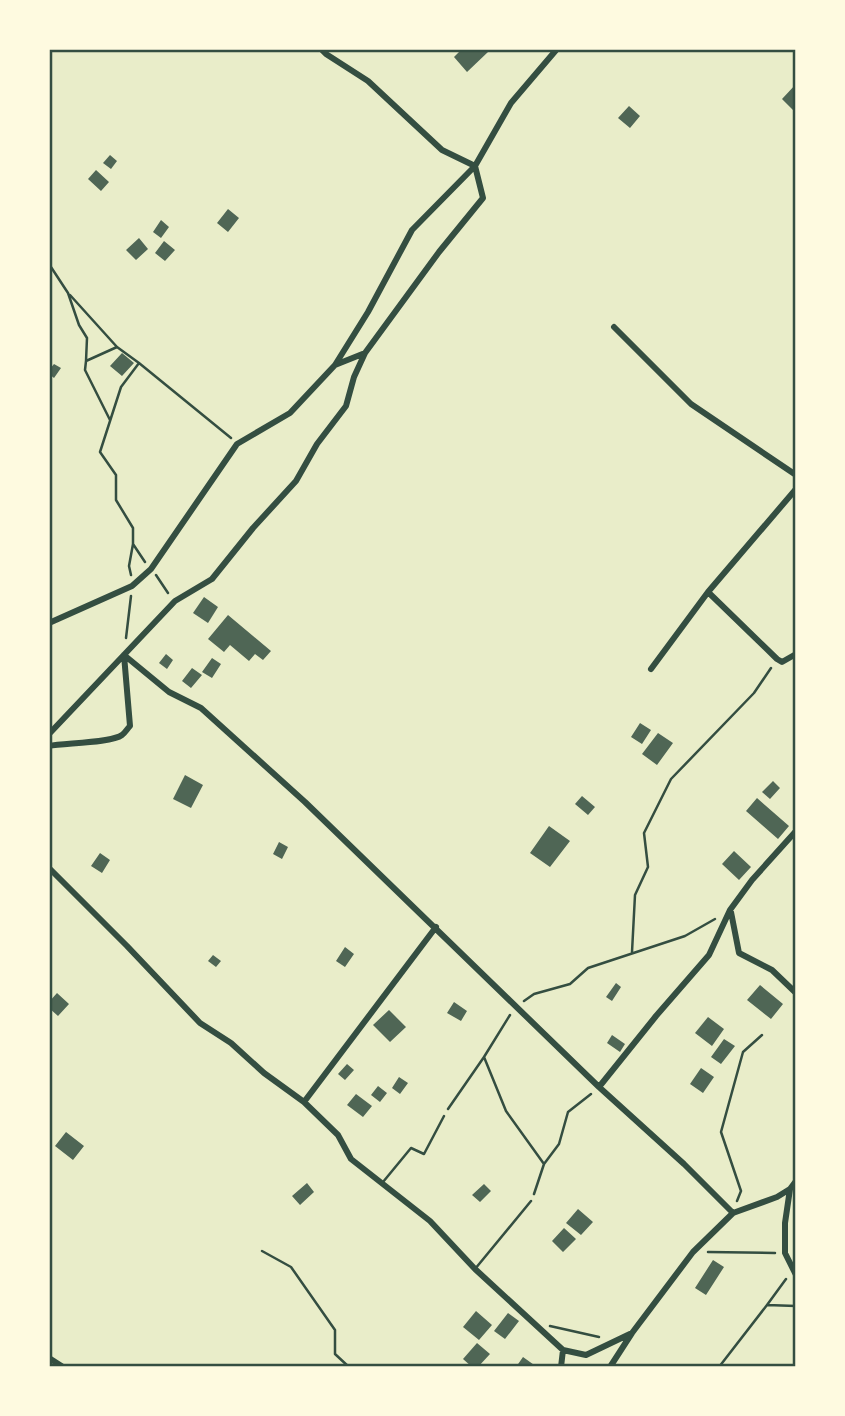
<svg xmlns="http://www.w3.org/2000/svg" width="845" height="1416" viewBox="0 0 845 1416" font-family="Georgia,serif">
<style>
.building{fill:#4f6655}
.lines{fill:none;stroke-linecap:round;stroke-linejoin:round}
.path{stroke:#344e41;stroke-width:2.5}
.service{stroke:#344e41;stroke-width:2.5}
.minor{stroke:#344e41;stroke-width:6}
.neatline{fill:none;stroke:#344e41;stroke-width:2.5}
</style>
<rect width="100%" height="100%" fill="#e9edc9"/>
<path class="building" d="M 462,49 L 484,49 L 488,52 L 467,72 L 454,57 Z
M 796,84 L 796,107 L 793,110 L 782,99 Z
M 629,106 L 640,116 L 630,128 L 618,118 Z
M 110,155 L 117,161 L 111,169 L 103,163 Z
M 96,170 L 109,182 L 101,191 L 88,179 Z
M 228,209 L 239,218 L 228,232 L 217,223 Z
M 161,220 L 169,227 L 161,238 L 153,232 Z
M 139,238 L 148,249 L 136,260 L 126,250 Z
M 164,241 L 175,250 L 165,261 L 155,253 Z
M 122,353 L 134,363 L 122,376 L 110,366 Z
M 54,364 L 61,368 L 54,378 L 49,374 L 49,370 Z
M 204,597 L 218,607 L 208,623 L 193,613 Z
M 228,615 L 271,651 L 263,660 L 255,654 L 249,661 L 230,645 L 224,652 L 208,639 Z
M 166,654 L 173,660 L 167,669 L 159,663 Z
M 212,658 L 221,664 L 212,678 L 202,672 Z
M 192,668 L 202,675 L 191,688 L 182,681 Z
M 640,723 L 651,730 L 642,744 L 631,737 Z
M 658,733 L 673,743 L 657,765 L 642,754 Z
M 185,775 L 203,785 L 191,808 L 173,799 Z
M 773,781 L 780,788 L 770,799 L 762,792 Z
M 582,796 L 595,807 L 588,815 L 575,804 Z
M 757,798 L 789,826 L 778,839 L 746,811 Z
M 549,826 L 570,841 L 550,867 L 530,853 Z
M 279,842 L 288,847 L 282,859 L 273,854 Z
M 734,851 L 751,867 L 739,880 L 722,864 Z
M 100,853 L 110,860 L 102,873 L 91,866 Z
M 345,947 L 354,954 L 345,967 L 336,961 Z
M 213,955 L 221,961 L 216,967 L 208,961 Z
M 616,983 L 621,987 L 612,1001 L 606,997 Z
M 760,985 L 783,1004 L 771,1019 L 747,1000 Z
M 57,993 L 69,1004 L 58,1016 L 49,1008 L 49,1002 Z
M 454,1002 L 467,1011 L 461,1021 L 447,1013 Z
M 389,1010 L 406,1027 L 390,1042 L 373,1025 Z
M 708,1017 L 724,1029 L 712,1046 L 695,1033 Z
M 612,1035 L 625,1044 L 620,1052 L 607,1043 Z
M 724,1039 L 735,1046 L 721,1064 L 711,1057 Z
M 347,1064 L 354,1070 L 345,1080 L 338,1074 Z
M 701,1068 L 714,1077 L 703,1093 L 690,1084 Z
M 399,1077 L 408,1083 L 400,1094 L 392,1088 Z
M 378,1086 L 387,1093 L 380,1102 L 371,1095 Z
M 356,1094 L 372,1106 L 363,1117 L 347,1105 Z
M 66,1132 L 84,1146 L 73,1160 L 55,1146 Z
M 307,1183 L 314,1192 L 300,1205 L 292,1196 Z
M 484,1184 L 491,1191 L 480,1202 L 472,1195 Z
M 578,1209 L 593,1222 L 581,1235 L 566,1223 Z
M 564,1228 L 576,1239 L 563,1252 L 552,1241 Z
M 713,1260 L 724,1267 L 706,1295 L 695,1288 Z
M 476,1311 L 492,1325 L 479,1340 L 463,1327 Z
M 508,1313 L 519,1321 L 505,1339 L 494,1331 Z
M 477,1343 L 490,1354 L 478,1367 L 472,1367 L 463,1359 Z
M 523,1357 L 537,1367 L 516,1367 Z"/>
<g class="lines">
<path class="path" d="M 49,264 L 68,293 L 79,325 L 87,338 L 86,361
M 70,295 L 117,347
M 110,420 L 85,370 L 86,361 L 117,347 L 139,363
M 145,562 L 133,544 L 133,528 L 116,500 L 116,475 L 100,452 L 121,387 L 139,363 L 231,438
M 131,575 L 129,566 L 133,544
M 156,575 L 168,593
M 126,638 L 131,596
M 632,952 L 635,895 L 648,867 L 644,833 L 671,779 L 754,693 L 771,668
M 524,1001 L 534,994 L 570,984 L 588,968 L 685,936 L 715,919
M 510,1015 L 484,1057 L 506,1111 L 544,1164
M 448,1109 L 484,1057
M 534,1194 L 544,1164 L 559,1144 L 568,1112 L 591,1094
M 737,1201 L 741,1191 L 721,1132 L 743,1052 L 762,1035
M 262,1251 L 291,1267 L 335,1330 L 335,1354 L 349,1367
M 708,1252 L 775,1253
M 767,1305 L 786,1279
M 550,1326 L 599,1337
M 719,1367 L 767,1305 L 796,1306"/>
<path class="service" d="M 383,1182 L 411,1148 L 424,1154 L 444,1116
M 475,1269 L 531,1201"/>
<path class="minor" d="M 614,327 L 691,404 L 796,475
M 335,365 L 365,353
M 708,592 L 777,659 L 782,662 L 796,654
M 49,623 L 132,586 L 151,569 L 237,444 L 290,413 L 335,365 L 368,312 L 412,230 L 475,166 L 442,150 L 368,81 L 326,54 L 321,49
M 124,655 L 169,692 L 201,708 L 305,802 L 599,1087 L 684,1164 L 733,1213
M 651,669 L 708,592 L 796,489
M 49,734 L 175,601 L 212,579 L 253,528 L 296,481 L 317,444 L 346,406 L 354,377 L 365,353 L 439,252 L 483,198 L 475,166 L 511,103 L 557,49
M 49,746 C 65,743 111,743 122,735 C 125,733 127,729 130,726 L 124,655
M 49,868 L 127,946 L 200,1023 L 231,1043 L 264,1073 L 304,1102 L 338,1135 L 351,1159 L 430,1221 L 475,1269 L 563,1350 L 586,1355 L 632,1333
M 731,912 L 739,953 L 772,970 L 796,993
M 599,1087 L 656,1016 L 709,955 L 730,910 L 752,880 L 796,831
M 304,1102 L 436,927
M 790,1189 L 785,1223 L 785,1253 L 796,1275
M 49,1358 L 63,1367
M 561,1367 L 563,1350
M 610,1367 L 632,1333 L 693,1252 L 733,1213 L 777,1197 L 790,1189 L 796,1181"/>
</g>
<rect width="845" height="1416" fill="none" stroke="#fefae0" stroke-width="102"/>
<rect x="51" y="51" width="743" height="1314" class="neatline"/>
</svg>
